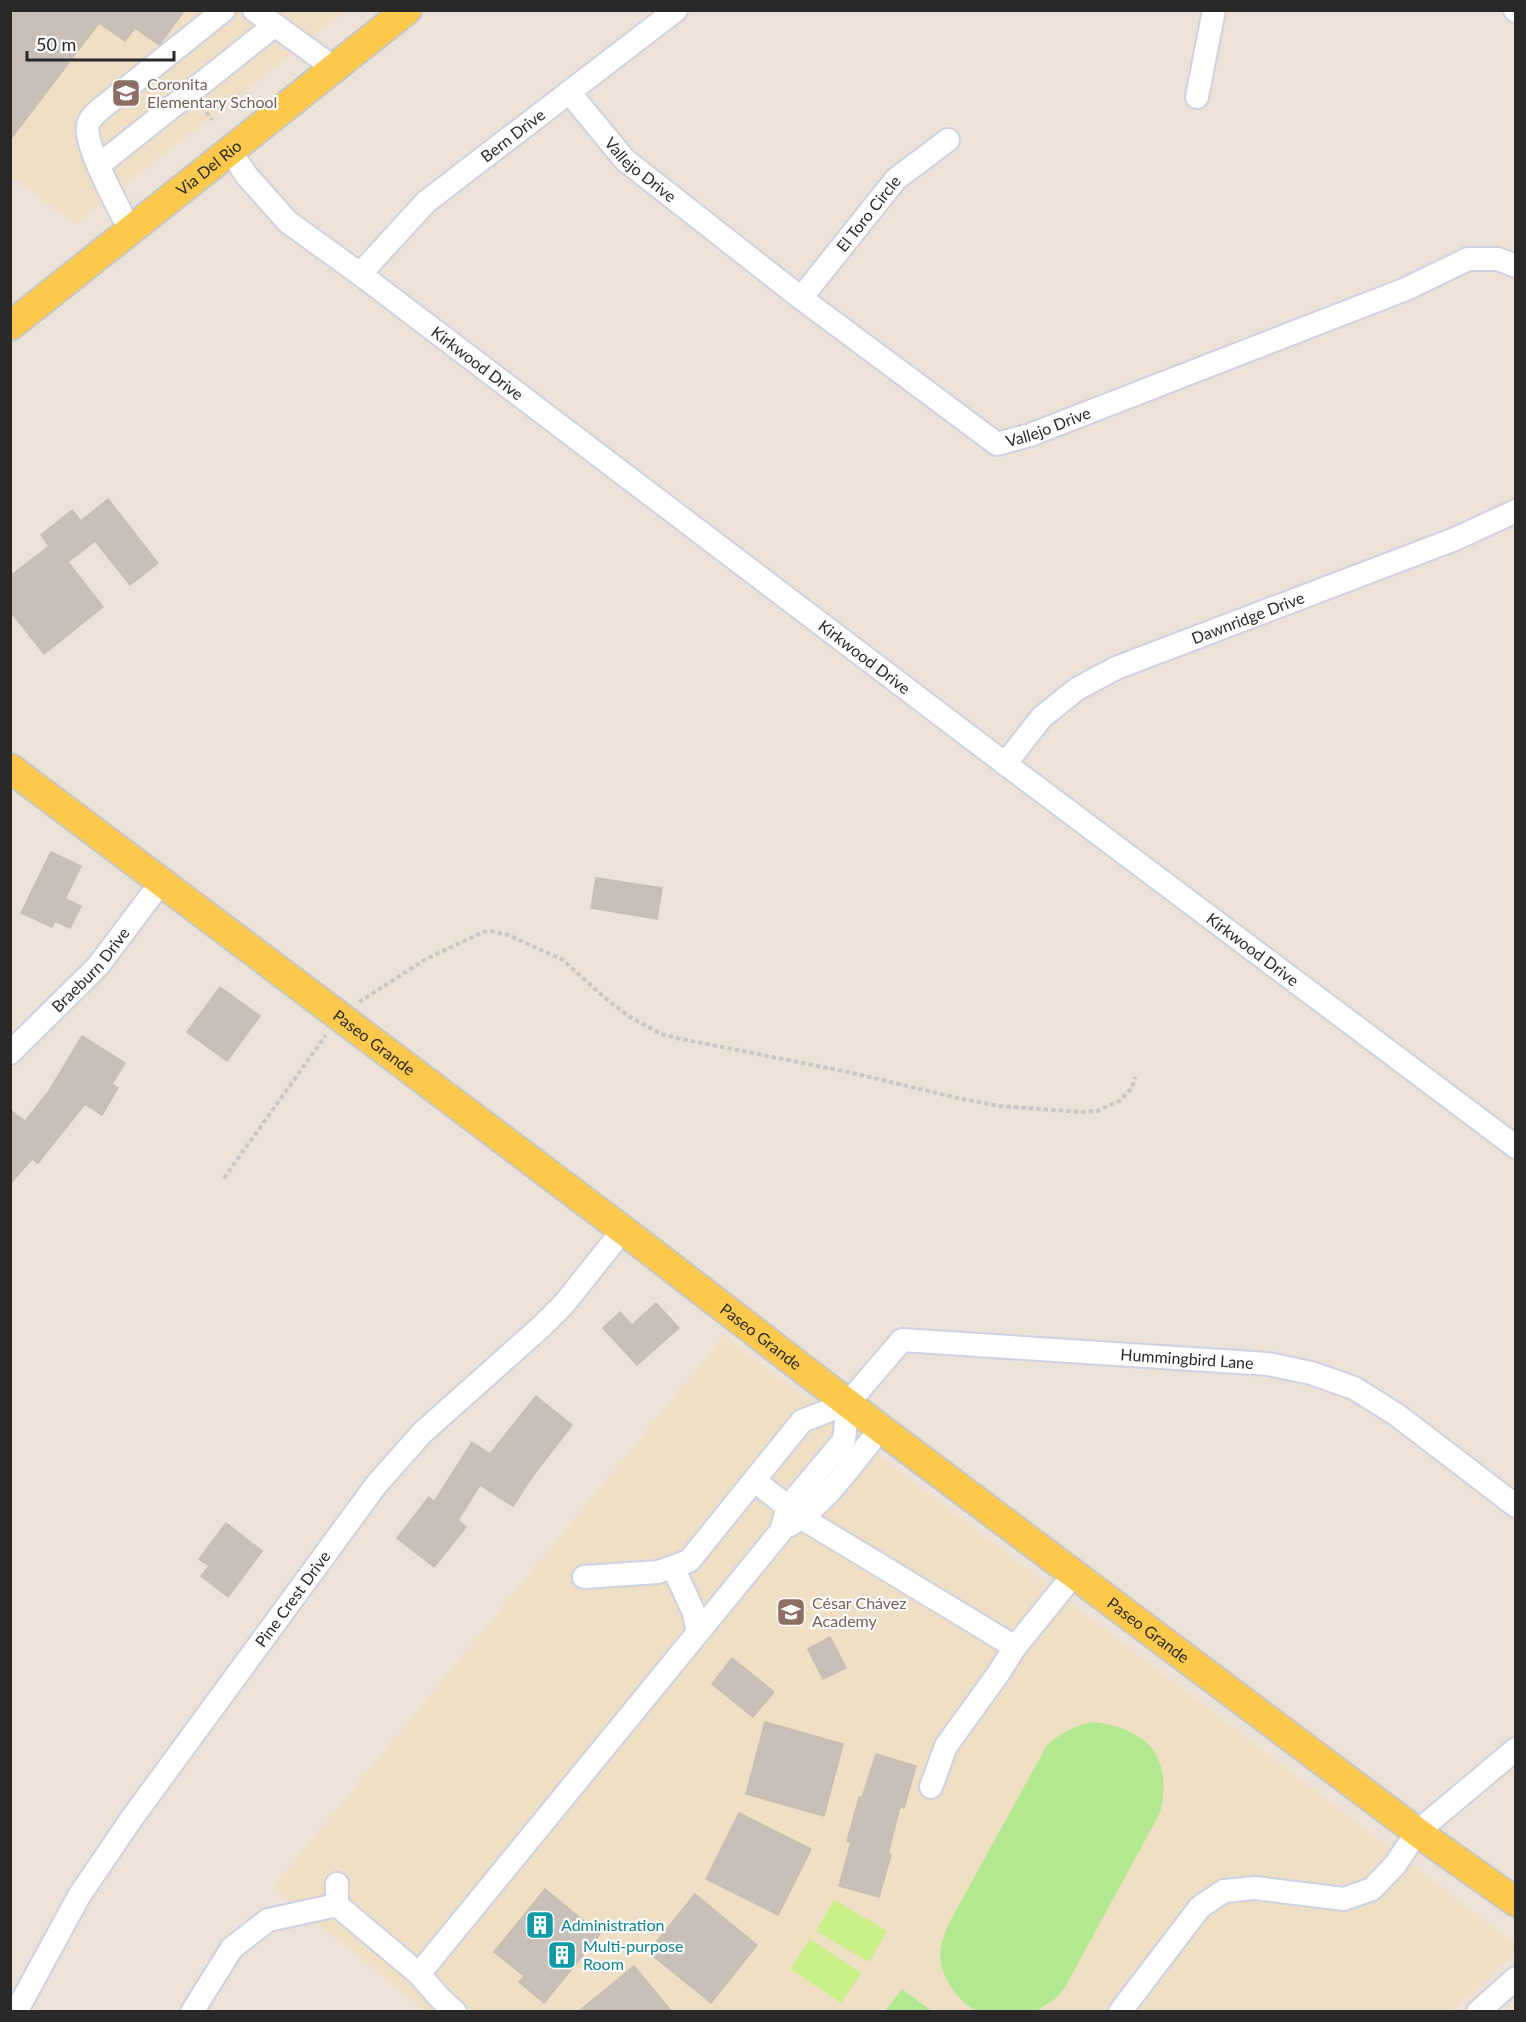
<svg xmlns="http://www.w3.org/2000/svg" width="1526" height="2022" viewBox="0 0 1526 2022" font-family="Lato,sans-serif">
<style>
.education{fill:#efdfc5}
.green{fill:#b2e88f}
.pitch{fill:#caf089}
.building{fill:#c7bfb8;stroke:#c7beb1;stroke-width:1.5}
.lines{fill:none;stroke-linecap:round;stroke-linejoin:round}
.minor-casing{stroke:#cdd2e3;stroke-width:26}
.major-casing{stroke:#c7c7c7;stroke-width:32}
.path{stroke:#c7c7c7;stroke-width:4;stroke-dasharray:4.5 3;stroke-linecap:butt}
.minor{stroke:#fff;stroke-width:22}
.major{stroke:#fcc94d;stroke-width:28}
.labels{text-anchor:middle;stroke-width:4.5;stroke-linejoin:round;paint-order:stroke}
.education-label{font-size:16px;fill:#785e54;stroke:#fff;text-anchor:start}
.street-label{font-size:16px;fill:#282828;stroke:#fff}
.culture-label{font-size:16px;fill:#0d838f;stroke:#fff;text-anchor:start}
</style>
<rect width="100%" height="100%" fill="#ece2d7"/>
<path class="education" d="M 11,11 L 346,11 L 75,224 L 11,176 Z
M 724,1336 L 1515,1944 L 1515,1954 L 1453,2011 L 425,2011 L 273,1887 Z"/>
<path class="green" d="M 1093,1722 C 1149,1728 1173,1758 1160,1813 L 1064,1989 L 1054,2000 L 1036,2011 L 979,2012 C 961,2005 944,1981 941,1963 C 938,1950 944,1936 948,1925 L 1047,1745 C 1062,1732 1074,1726 1093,1722 Z
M 902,1989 L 932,2011 L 885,2011 Z"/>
<path class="pitch" d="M 834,1900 L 887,1931 L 869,1962 L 816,1931 Z
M 810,1939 L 861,1973 L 841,2003 L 790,1969 Z"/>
<path class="building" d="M 16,10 L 185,10 L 159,45 L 135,28 L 125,41 L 99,23 L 10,140 L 10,18 Z
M 108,499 L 158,563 L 130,585 L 95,541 L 68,562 L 103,607 L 44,654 L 10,611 L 10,576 L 49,546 L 41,535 L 72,510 L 81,521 Z
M 51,852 L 81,866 L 65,899 L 81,906 L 70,928 L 55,921 L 52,927 L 21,913 Z
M 596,878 L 662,888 L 657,919 L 591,908 Z
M 220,987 L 260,1016 L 227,1061 L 187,1032 Z
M 82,1036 L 125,1063 L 112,1084 L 118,1088 L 102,1115 L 85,1104 L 38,1163 L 32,1159 L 10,1184 L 10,1110 L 25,1121 L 49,1091 Z
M 656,1303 L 679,1328 L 637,1365 L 603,1328 L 620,1312 L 632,1325 Z
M 536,1396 L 572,1425 L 532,1477 L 513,1506 L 480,1485 L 458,1520 L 466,1527 L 434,1567 L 397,1538 L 429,1497 L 434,1502 L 472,1442 L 490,1454 Z
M 226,1523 L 262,1551 L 228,1597 L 201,1576 L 209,1566 L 199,1559 Z
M 830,1637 L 846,1668 L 823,1679 L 808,1649 Z
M 732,1658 L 774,1692 L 753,1717 L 712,1684 Z
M 765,1722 L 843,1744 L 824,1816 L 746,1794 Z
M 876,1754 L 916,1766 L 904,1808 L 900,1807 L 888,1854 L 891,1855 L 879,1897 L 839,1886 L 851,1842 L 847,1841 L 853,1820 L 859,1797 L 862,1798 Z
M 739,1813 L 811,1849 L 778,1915 L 706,1879 Z
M 545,1889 L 600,1934 L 544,2003 L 519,1982 L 524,1976 L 494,1952 Z
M 695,1894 L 757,1945 L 711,2003 L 648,1952 Z
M 634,1966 L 672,2012 L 578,2012 Z"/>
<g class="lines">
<g class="minor-casing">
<g id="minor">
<path d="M 254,10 L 334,68"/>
<path d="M 1515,10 L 1516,11"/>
<path id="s1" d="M 569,92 L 625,160 L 801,298 L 997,444 L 1030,435 L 1406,289 L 1468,259 L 1498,259 L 1516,266"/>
<path d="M 1197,97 L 1214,10"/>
<path id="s2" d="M 230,151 L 247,176 L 288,222 L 360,274 L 995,756 L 1516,1147"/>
<path d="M 99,165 L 275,25"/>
<path d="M 130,230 C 120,210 83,144 88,125 C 90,117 97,112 103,107 L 224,10"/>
<path id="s3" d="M 360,274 L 426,202 L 676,10"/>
<path id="s4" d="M 801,298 L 896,179 L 948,140"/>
<path id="s5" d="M 1005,764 L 1042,717 L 1077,689 L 1116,668 L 1455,539 L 1516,511"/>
<path id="s6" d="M 10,1053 L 98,966 L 162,881"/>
<path d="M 755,1481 L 802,1518 L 1015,1647"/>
<path d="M 790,1525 C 826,1504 854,1460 881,1429"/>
<path d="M 673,1567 L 694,1613 L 698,1632"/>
<path id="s7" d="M 584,1577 L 658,1572 L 689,1561 L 802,1421 L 848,1403 L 902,1340 L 1268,1364 L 1311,1373 L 1354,1388 L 1397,1415 L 1516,1506"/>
<path d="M 931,1787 L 946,1746 L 998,1674 L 1015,1647 L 1075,1573"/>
<path d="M 337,1884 L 337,1905 L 419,1974 L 439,1997 L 455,2012"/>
<path d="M 419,1974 L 781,1531 L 788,1507 L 844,1440 L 848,1403"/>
<path id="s8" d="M 16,2012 L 79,1896 L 132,1818 L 376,1485 L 422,1433 L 542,1326 L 564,1304 L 623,1230"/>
<path d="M 192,2012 L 232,1948 L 268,1920 L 337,1905"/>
<path d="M 1120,2012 L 1200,1907 L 1224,1891 L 1255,1888 L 1344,1899 L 1372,1889 L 1395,1865 L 1417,1832 L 1516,1749"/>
<path d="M 1478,2012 L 1516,1978"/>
</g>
</g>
<g class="major-casing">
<g id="major">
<path id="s9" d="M 10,326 L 407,10"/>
<path id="s10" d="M 10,768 L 623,1230 L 881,1429 L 1417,1832 L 1516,1902"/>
</g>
</g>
<path class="path" d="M 202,106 L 212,120
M 359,1002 L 426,959 L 483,932 L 491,931 L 508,935 L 563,960 L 606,999 L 630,1017 L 661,1034 L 677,1038 L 848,1072 L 962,1099 L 999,1106 L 1081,1112 L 1097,1111 L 1119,1101 L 1132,1088 L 1135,1077
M 224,1178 L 326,1035"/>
<use href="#minor" class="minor"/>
<use href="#major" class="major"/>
</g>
<defs>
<g id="school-square" transform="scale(1.5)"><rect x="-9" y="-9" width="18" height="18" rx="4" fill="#8d6e63" stroke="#fff"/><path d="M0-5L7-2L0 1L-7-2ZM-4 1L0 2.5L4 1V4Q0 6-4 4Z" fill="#fff"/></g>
<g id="building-square" transform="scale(1.5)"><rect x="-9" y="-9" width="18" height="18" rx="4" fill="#0f9aa8" stroke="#fff"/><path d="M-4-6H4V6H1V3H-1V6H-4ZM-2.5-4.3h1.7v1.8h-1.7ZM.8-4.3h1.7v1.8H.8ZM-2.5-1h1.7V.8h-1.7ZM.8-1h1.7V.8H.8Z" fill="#fff"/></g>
</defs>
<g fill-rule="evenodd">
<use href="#school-square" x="126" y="93"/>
<use href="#school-square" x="791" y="1612"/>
<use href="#building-square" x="540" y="1925"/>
<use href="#building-square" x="562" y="1955"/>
</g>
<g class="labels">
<g class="education-label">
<text x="147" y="90">Coronita<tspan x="147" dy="18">Elementary School</tspan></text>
<text x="812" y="1609">César Chávez<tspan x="812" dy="18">Academy</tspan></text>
</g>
<g class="street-label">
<text dy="6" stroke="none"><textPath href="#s3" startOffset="207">Bern Drive</textPath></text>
<text dy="6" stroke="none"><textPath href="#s9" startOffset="254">Via Del Rio</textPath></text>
<text dy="6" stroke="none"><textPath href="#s1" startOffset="106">Vallejo Drive</textPath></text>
<text dy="6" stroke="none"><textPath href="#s4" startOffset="108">El Toro Circle</textPath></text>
<text dy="6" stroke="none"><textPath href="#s2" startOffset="328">Kirkwood Drive</textPath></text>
<text dy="6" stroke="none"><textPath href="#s1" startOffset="610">Vallejo Drive</textPath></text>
<text dy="6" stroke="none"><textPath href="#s5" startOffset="290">Dawnridge Drive</textPath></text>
<text dy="6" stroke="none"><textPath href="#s2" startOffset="814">Kirkwood Drive</textPath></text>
<text dy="6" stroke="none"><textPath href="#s2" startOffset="1300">Kirkwood Drive</textPath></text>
<text dy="6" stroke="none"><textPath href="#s6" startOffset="116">Braeburn Drive</textPath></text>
<text dy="6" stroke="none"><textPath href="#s10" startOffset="456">Paseo Grande</textPath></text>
<text dy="6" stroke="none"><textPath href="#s10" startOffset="942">Paseo Grande</textPath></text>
<text dy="6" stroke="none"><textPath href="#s7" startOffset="705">Hummingbird Lane</textPath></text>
<text dy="6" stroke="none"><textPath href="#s8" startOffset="498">Pine Crest Drive</textPath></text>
<text dy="6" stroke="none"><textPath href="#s10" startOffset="1428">Paseo Grande</textPath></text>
</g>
<g class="culture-label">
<text x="561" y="1931">Administration</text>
<text x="583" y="1952">Multi-purpose<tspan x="583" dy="18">Room</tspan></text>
</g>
</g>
<rect width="1526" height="2022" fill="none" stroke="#282828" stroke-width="24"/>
<path d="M27 51v9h147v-9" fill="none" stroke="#282828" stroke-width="3"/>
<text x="36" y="51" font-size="18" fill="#282828" stroke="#ffffff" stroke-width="4.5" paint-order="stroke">50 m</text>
</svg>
